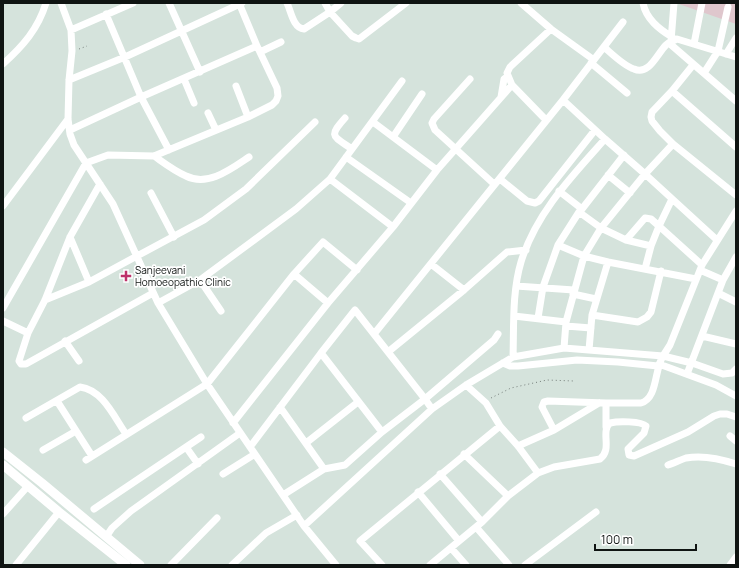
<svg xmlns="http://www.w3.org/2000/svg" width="739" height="568" viewBox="0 0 739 568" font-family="Manrope,sans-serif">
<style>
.green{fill:#dfc7cd}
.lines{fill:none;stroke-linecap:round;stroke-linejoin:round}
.path{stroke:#767f7b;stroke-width:1;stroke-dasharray:1 3;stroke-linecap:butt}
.minor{stroke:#fff;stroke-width:7}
.tertiary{stroke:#fff;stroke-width:9}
.poi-dot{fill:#bd326a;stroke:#fff;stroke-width:1.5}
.labels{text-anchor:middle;stroke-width:3.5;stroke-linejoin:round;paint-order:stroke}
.poi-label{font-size:10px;fill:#0f1412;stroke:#fff;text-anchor:start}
</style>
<rect width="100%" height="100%" fill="#d5e3dc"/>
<path class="green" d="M 676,3 L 736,3 L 736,24 Z"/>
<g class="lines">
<path class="path" d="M 79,49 L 87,46
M 491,398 L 511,388 L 547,380 L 574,381"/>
<path class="minor" d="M 61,3 L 71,30 L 72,51 L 69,80 L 68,119 L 70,134 L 74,145 L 113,204 L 158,303 L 207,384 L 304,526 L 336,565
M 169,3 L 200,72
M 287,3 C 291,11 293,28 304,29 L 330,12 L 341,3
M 325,3 L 330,12 L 352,36 L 356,38 L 359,39 L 406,3
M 521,3 L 551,29 L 594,60
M 643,3 C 646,19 659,29 672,37
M 106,14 L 141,97 L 169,150
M 71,30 L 133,3
M 671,41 L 674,3
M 669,43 L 736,101
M 694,44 L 702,3
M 604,47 C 612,54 624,66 634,69 C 649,76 657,54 666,45 C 669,42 673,41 677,39 L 736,57
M 260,52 L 281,42
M 726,54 L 736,38
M 591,63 L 627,93
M 3,64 C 23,46 38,29 46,3
M 693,65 L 672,91 L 652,112 L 651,117 L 652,121 L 660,131 L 673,144 L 736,195
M 704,73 L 718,51 L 728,7
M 184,79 L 194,103
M 470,79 L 434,119 L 432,123 L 435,130 L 494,184
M 69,80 L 125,57 L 242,3
M 236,86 L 248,117
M 672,91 L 736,147
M 501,97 L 504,79 L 508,76
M 563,100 L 605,139
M 208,113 L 216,130
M 345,118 C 328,137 333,136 352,149
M 546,120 L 512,85 L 507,73 L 510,67 L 551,29
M 373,122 L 437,170
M 70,130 L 141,97 L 257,46
M 393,137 L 422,94
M 154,156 C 164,163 174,171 186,176 C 208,187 231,169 249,157
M 346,157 L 411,203
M 608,175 L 630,193
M 330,179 L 393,227
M 500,179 L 527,201 L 535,203 L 539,201 L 595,130
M 100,184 L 70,237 L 45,300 L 28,333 L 19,361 L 21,364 L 26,364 L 153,293
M 559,191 L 582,209 L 579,212 L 601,228 L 626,240 L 651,246
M 151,193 L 174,237
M 3,206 L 68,119
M 582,209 L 624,155
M 70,237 L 89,282
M 626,240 L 645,218 L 651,219 L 659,226 L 672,199
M 558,245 L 584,256 L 608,262
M 431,264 L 464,290
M 645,269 L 651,246 L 659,226 L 702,265
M 700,270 L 723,280
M 294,274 L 328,303
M 200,280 L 221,311
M 516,286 L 574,290
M 718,293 L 736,302
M 573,294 L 596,299
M 45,300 L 89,282 L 137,256 L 204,220 L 246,189 L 315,122
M 158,303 L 200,280 L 296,209 L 330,179 L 402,81
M 3,308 L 86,163 L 108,155 L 154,156 L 248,117 L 272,105 L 276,101 L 278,96 L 277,88 L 257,46 L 239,3
M 592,315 L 638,322 L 647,317 L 651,312 L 661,271
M 514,316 L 566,322
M 538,318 L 543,287 L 558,245 L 579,212
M 3,321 L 28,333
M 566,326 L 591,328
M 374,334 L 563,100 L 623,22
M 702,336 L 736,344
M 65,341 L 79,361
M 564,348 L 566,322 L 584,256 L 601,228 L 645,174 L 673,144
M 589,350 L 592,315 L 608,262 L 696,279
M 388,352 L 464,290 L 507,252 L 526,250
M 321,353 L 382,432
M 513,357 C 514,326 512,292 521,262 C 536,213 572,176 605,139 L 645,174 L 717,240
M 503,363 L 510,366 L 518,366 L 577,360 L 618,362 L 658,366
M 659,364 L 716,385 L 736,396
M 687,374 L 723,280 L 736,257
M 466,385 L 486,403 L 500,426 L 518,446 L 538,473
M 57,401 L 92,456
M 606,403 L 606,427
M 280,407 L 324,469
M 26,418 L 80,387 C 103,390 114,417 126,434
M 233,423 L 328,303 L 393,227 L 437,170 L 512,85
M 554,430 L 542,407 L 544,402 L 548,401 L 606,403 L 641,403 C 658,398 654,370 663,356 L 692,363 L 723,374 L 732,373 L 736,369
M 730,436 L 736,441
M 306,443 L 358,402
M 518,446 L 554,430 L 599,403
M 186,447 L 198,464
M 250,447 L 321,353 L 355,310 L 425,399 L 432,409
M 43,450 L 76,431
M 464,454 L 508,496
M 86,460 L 207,384 L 294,274 L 323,242 L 357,270
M 668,465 C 674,463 680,460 686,458 C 702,455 721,459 736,464
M 223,474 L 255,454
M 440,474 L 482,522
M 418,492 L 459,541
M 283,495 L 324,469 L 345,465 L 382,432 L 425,399 L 494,340 L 498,334
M 94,509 L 201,437
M 3,514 L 28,486
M 304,526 L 432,409 L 466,385 L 513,357 L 564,348 L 663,356 L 670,345 L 702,265 L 736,211
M 476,527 L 509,565
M 106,537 L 112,528 L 131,511 L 240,433
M 451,548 L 466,565
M 16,565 L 59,512
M 171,565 L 217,518
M 232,565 L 266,533 L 297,515
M 382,565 L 360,541 L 500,426
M 430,565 L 482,522 L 508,496 L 538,473 L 554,467 L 600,459 C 613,449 600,432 610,423 C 618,421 641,421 646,426 L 644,433 L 628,449 L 629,455 L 634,456 L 688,432 L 714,416 L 720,414 L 727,414 L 736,417
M 525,565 L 596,512
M 730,565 L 736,557"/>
<path class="tertiary" d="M 3,452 L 42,483 L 140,565
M 3,465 L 59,512 L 126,565"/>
</g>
<path class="poi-dot" d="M124 270h4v4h4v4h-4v4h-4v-4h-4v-4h4z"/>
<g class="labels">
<g class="poi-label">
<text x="135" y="274">Sanjeevani<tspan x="135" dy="12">Homoeopathic Clinic</tspan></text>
</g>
</g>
<rect width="739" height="568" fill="none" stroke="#0f1412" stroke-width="8"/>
<path d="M595 544v6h101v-6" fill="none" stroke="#0f1412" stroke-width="2"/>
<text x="601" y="544" font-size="12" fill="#0f1412" stroke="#ffffff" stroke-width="3" paint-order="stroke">100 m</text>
</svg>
